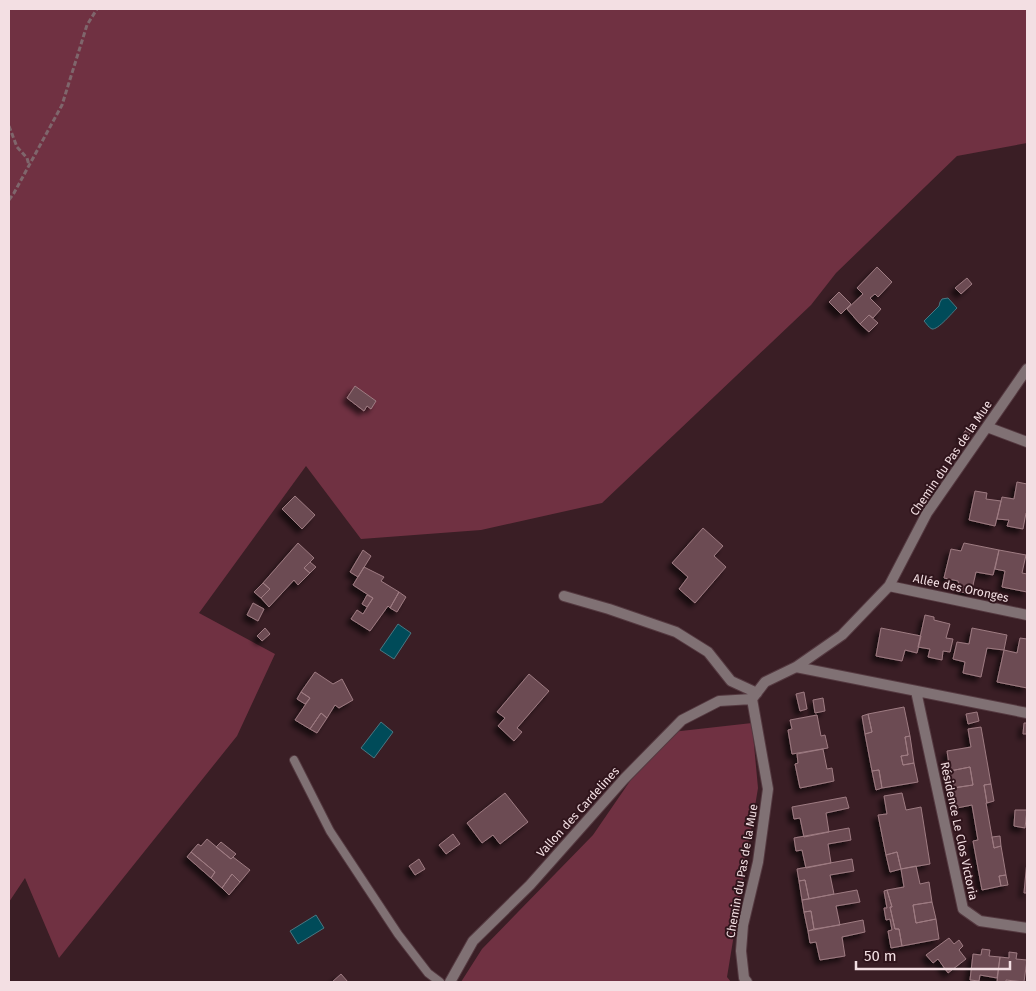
<svg xmlns="http://www.w3.org/2000/svg" width="1036" height="991" viewBox="0 0 1036 991" font-family="'Fira Sans',sans-serif">
<style>
.green{fill:#703142}
.water{fill:#004b59;stroke:#497782}
.building{fill:#6c4c53;stroke:#9e7b82;filter:url(#shadow)}
.lines{fill:none;stroke-linecap:round;stroke-linejoin:round}
.lane-casing{stroke:#543940;stroke-width:10}
.street-casing{stroke:#543940;stroke-width:12}
.path{stroke:#7f666c;stroke-width:3;stroke-dasharray:5 2.5;stroke-linecap:butt}
.lane{stroke:#807174;stroke-width:8}
.street{stroke:#807174;stroke-width:10}
.labels{text-anchor:middle;stroke-width:4;stroke-linejoin:round;paint-order:stroke}
.street-label{font-size:12px;fill:#f3dfe3;stroke:#30151c}
</style>
<defs>
<filter id="shadow"><feDropShadow dx="-4.5" dy="4.5" stdDeviation="2.5" flood-color="#0009"/></filter>
</defs>
<rect width="100%" height="100%" fill="#3a1e25"/>
<path class="green" d="M 9,9 L 1027,9 L 1027,143 L 957,156 L 836,273 L 811,305 L 602,503 L 481,530 L 361,539 L 306,466 L 199,613 L 275,654 L 237,736 L 59,958 L 25,878 L 9,902 Z
M 752,723 L 758,788 L 727,977 L 731,982 L 461,982 L 482,949 L 593,835 L 663,733 Z"/>
<path class="water" d="M 948,298 L 957,308 C 952,313 938,330 932,329 C 929,328 926,323 924,321 L 939,306 L 940,302 L 942,299 Z
M 398,624 L 411,633 L 394,659 L 380,650 Z
M 381,722 L 393,732 L 374,758 L 361,748 Z
M 316,915 L 324,928 L 298,944 L 290,931 Z"/>
<path class="building" d="M 877,267 L 892,282 L 878,297 L 875,294 L 870,298 L 881,309 L 873,318 L 869,315 L 860,324 L 847,309 L 863,294 L 857,288 Z
M 967,278 L 972,284 L 961,294 L 955,288 Z
M 839,292 L 851,304 L 841,314 L 829,302 Z
M 869,315 L 878,323 L 869,332 L 860,324 Z
M 355,386 L 376,401 L 371,409 L 367,406 L 364,411 L 347,398 Z
M 968,427 L 973,430 L 965,440 L 961,437 Z
M 1017,482 L 1027,484 L 1027,513 L 1026,513 L 1023,529 L 1007,526 L 1009,520 L 997,519 L 1002,497 L 1014,499 Z
M 975,491 L 987,493 L 986,499 L 1001,501 L 995,526 L 969,520 Z
M 295,496 L 315,515 L 302,529 L 282,509 Z
M 703,528 L 723,546 L 714,556 L 726,567 L 695,603 L 679,589 L 688,577 L 672,563 Z
M 298,543 L 314,558 L 304,568 L 310,573 L 298,585 L 294,580 L 269,607 L 261,598 L 270,589 L 263,583 Z
M 964,543 L 999,550 L 993,575 L 976,572 L 971,594 L 961,592 L 958,581 L 944,578 L 951,549 L 961,551 Z
M 363,550 L 371,556 L 358,577 L 350,572 Z
M 999,550 L 1026,555 L 1022,573 L 1027,574 L 1027,592 L 1002,587 L 1005,571 L 995,569 Z
M 310,562 L 316,567 L 310,573 L 304,568 Z
M 364,567 L 384,577 L 381,581 L 399,592 L 390,608 L 388,606 L 370,631 L 351,619 L 357,610 L 363,614 L 373,598 L 353,585 Z
M 263,583 L 270,589 L 261,598 L 254,592 Z
M 399,592 L 406,597 L 397,612 L 390,608 Z
M 367,595 L 373,598 L 367,607 L 362,604 Z
M 253,603 L 264,609 L 258,621 L 247,615 Z
M 925,615 L 934,617 L 934,620 L 950,624 L 946,638 L 953,639 L 950,652 L 943,651 L 942,660 L 928,657 L 930,649 L 918,647 Z
M 265,628 L 270,634 L 262,641 L 257,636 Z
M 881,628 L 921,636 L 917,653 L 905,650 L 902,661 L 876,656 Z
M 972,628 L 1007,635 L 1004,650 L 987,648 L 981,677 L 963,673 L 965,662 L 953,659 L 957,642 L 969,644 Z
M 1020,638 L 1027,639 L 1027,688 L 997,682 L 1004,650 L 1017,653 Z
M 315,672 L 333,684 L 342,679 L 353,700 L 339,708 L 335,705 L 327,718 L 321,713 L 310,729 L 295,720 L 310,698 L 301,692 Z
M 529,674 L 549,691 L 517,728 L 522,732 L 514,741 L 498,726 L 505,718 L 497,712 Z
M 301,692 L 310,698 L 305,704 L 297,699 Z
M 804,692 L 807,709 L 800,711 L 796,694 Z
M 823,698 L 825,711 L 815,713 L 813,700 Z
M 904,707 L 910,736 L 905,737 L 908,755 L 901,756 L 903,765 L 914,763 L 918,782 L 882,788 L 879,770 L 872,771 L 865,734 L 872,732 L 868,714 Z
M 977,712 L 979,721 L 968,724 L 966,714 Z
M 321,713 L 327,718 L 317,733 L 310,729 Z
M 868,714 L 872,732 L 865,734 L 862,716 Z
M 817,715 L 821,736 L 825,735 L 828,748 L 792,754 L 788,730 L 792,729 L 790,720 Z
M 1024,723 L 1027,723 L 1027,734 L 1023,734 Z
M 981,727 L 991,784 L 984,785 L 987,803 L 986,803 L 994,848 L 1001,846 L 1006,875 L 999,876 L 1001,886 L 982,890 L 973,841 L 978,840 L 972,805 L 957,808 L 953,788 L 973,785 L 970,767 L 950,771 L 947,751 L 971,747 L 968,729 Z
M 910,736 L 914,763 L 903,765 L 901,756 L 908,755 L 905,737 Z
M 823,749 L 827,769 L 832,768 L 834,781 L 800,788 L 795,764 L 798,763 L 797,754 Z
M 970,767 L 973,785 L 953,788 L 950,771 Z
M 879,770 L 882,788 L 876,790 L 872,771 Z
M 991,784 L 994,801 L 987,803 L 984,785 Z
M 505,793 L 528,822 L 500,844 L 493,835 L 482,843 L 467,823 Z
M 902,793 L 906,810 L 921,807 L 930,864 L 901,869 L 897,852 L 886,855 L 878,815 L 887,814 L 884,796 Z
M 846,797 L 849,808 L 826,813 L 829,832 L 804,837 L 800,818 L 794,819 L 792,807 Z
M 1015,810 L 1027,810 L 1025,828 L 1014,826 Z
M 849,828 L 851,840 L 828,844 L 831,863 L 806,868 L 802,850 L 796,851 L 794,838 Z
M 453,834 L 460,844 L 446,854 L 439,845 Z
M 1000,836 L 1001,846 L 994,848 L 992,837 Z
M 207,839 L 231,859 L 233,857 L 250,870 L 240,882 L 232,874 L 222,888 L 211,878 L 215,872 L 191,852 L 198,844 L 201,846 Z
M 221,842 L 236,854 L 231,859 L 216,847 Z
M 191,852 L 215,872 L 211,878 L 187,857 Z
M 897,852 L 901,869 L 890,872 L 886,855 Z
M 419,859 L 425,869 L 415,875 L 409,866 Z
M 852,859 L 854,871 L 830,875 L 834,894 L 809,899 L 805,880 L 799,881 L 797,869 Z
M 1027,861 L 1027,893 L 1024,893 Z
M 916,866 L 920,884 L 929,882 L 932,902 L 913,905 L 916,923 L 936,919 L 939,939 L 902,946 L 899,929 L 895,929 L 890,907 L 892,907 L 887,890 L 904,887 L 901,869 Z
M 232,874 L 240,882 L 229,895 L 222,888 Z
M 1006,875 L 1008,885 L 1001,886 L 999,876 Z
M 805,880 L 809,899 L 802,900 L 799,881 Z
M 857,890 L 860,902 L 836,906 L 840,925 L 814,929 L 811,911 L 804,912 L 802,900 Z
M 887,890 L 892,907 L 890,907 L 895,929 L 899,929 L 902,946 L 891,948 L 888,931 L 892,930 L 890,919 L 886,920 L 884,908 L 887,908 L 884,891 Z
M 932,902 L 936,919 L 916,923 L 913,905 Z
M 811,911 L 814,929 L 808,931 L 804,912 Z
M 863,920 L 865,932 L 842,937 L 845,956 L 820,960 L 816,942 L 810,943 L 808,931 Z
M 949,938 L 954,944 L 959,940 L 963,946 L 959,950 L 966,959 L 948,973 L 938,959 L 933,963 L 926,955 Z
M 982,949 L 990,950 L 989,956 L 1000,957 L 997,978 L 980,975 L 979,981 L 970,980 L 973,954 L 981,955 Z
M 1009,952 L 1017,953 L 1016,959 L 1027,960 L 1024,982 L 1006,980 L 1006,982 L 997,982 L 1000,957 L 1009,958 Z
M 341,974 L 348,982 L 332,982 Z"/>
<g class="lines">
<g class="lane-casing">
<path id="lane" d="M 294,760 L 330,831 L 398,934 L 428,973 L 440,982"/>
</g>
<g class="street-casing">
<path id="street" d="M 987,427 L 1027,442
M 889,586 L 1027,615
M 564,596 L 609,609 L 676,632 L 708,652 L 731,681 L 757,693
M 796,667 L 1027,713
M 916,691 L 963,909 L 980,921 L 1027,928
M 450,982 L 473,941 L 530,885 L 624,779 L 682,720 L 719,701 L 752,699
M 747,982 L 744,978 L 741,951 L 743,925 L 758,862 L 768,789 L 752,699 L 765,682 L 796,667 L 842,635 L 889,586 L 927,513 L 1027,369"/>
</g>
<path class="path" d="M 9,126 L 17,147 L 27,158 L 29,165
M 9,200 L 14,193 L 62,105 L 87,25 L 97,9"/>
<use href="#lane" class="lane"/>
<use href="#street" class="street"/>
</g>
<g class="labels">
<g class="street-label">
<text transform="translate(951 458) rotate(-56)" y="4">Chemin du Pas de la Mue</text>
<text transform="translate(961 588) rotate(12)" y="4">Allée des Oronges</text>
<text transform="translate(578 812) rotate(-48)" y="4">Vallon des Cardelines</text>
<text transform="translate(959 831) rotate(78)" y="4">Résidence Le Clos Victoria</text>
<text transform="translate(742 871) rotate(-80)" y="4">Chemin du Pas de la Mue</text>
</g>
</g>
<rect width="1036" height="991" fill="none" stroke="#f3dfe3" stroke-width="20"/>
<path d="M856 961v8h154v-8" fill="none" stroke="#f3dfe3" stroke-width="2.5"/>
<text x="864" y="961" font-size="15" fill="#f3dfe3" stroke="#30151c" stroke-width="4" paint-order="stroke">50 m</text>
</svg>
